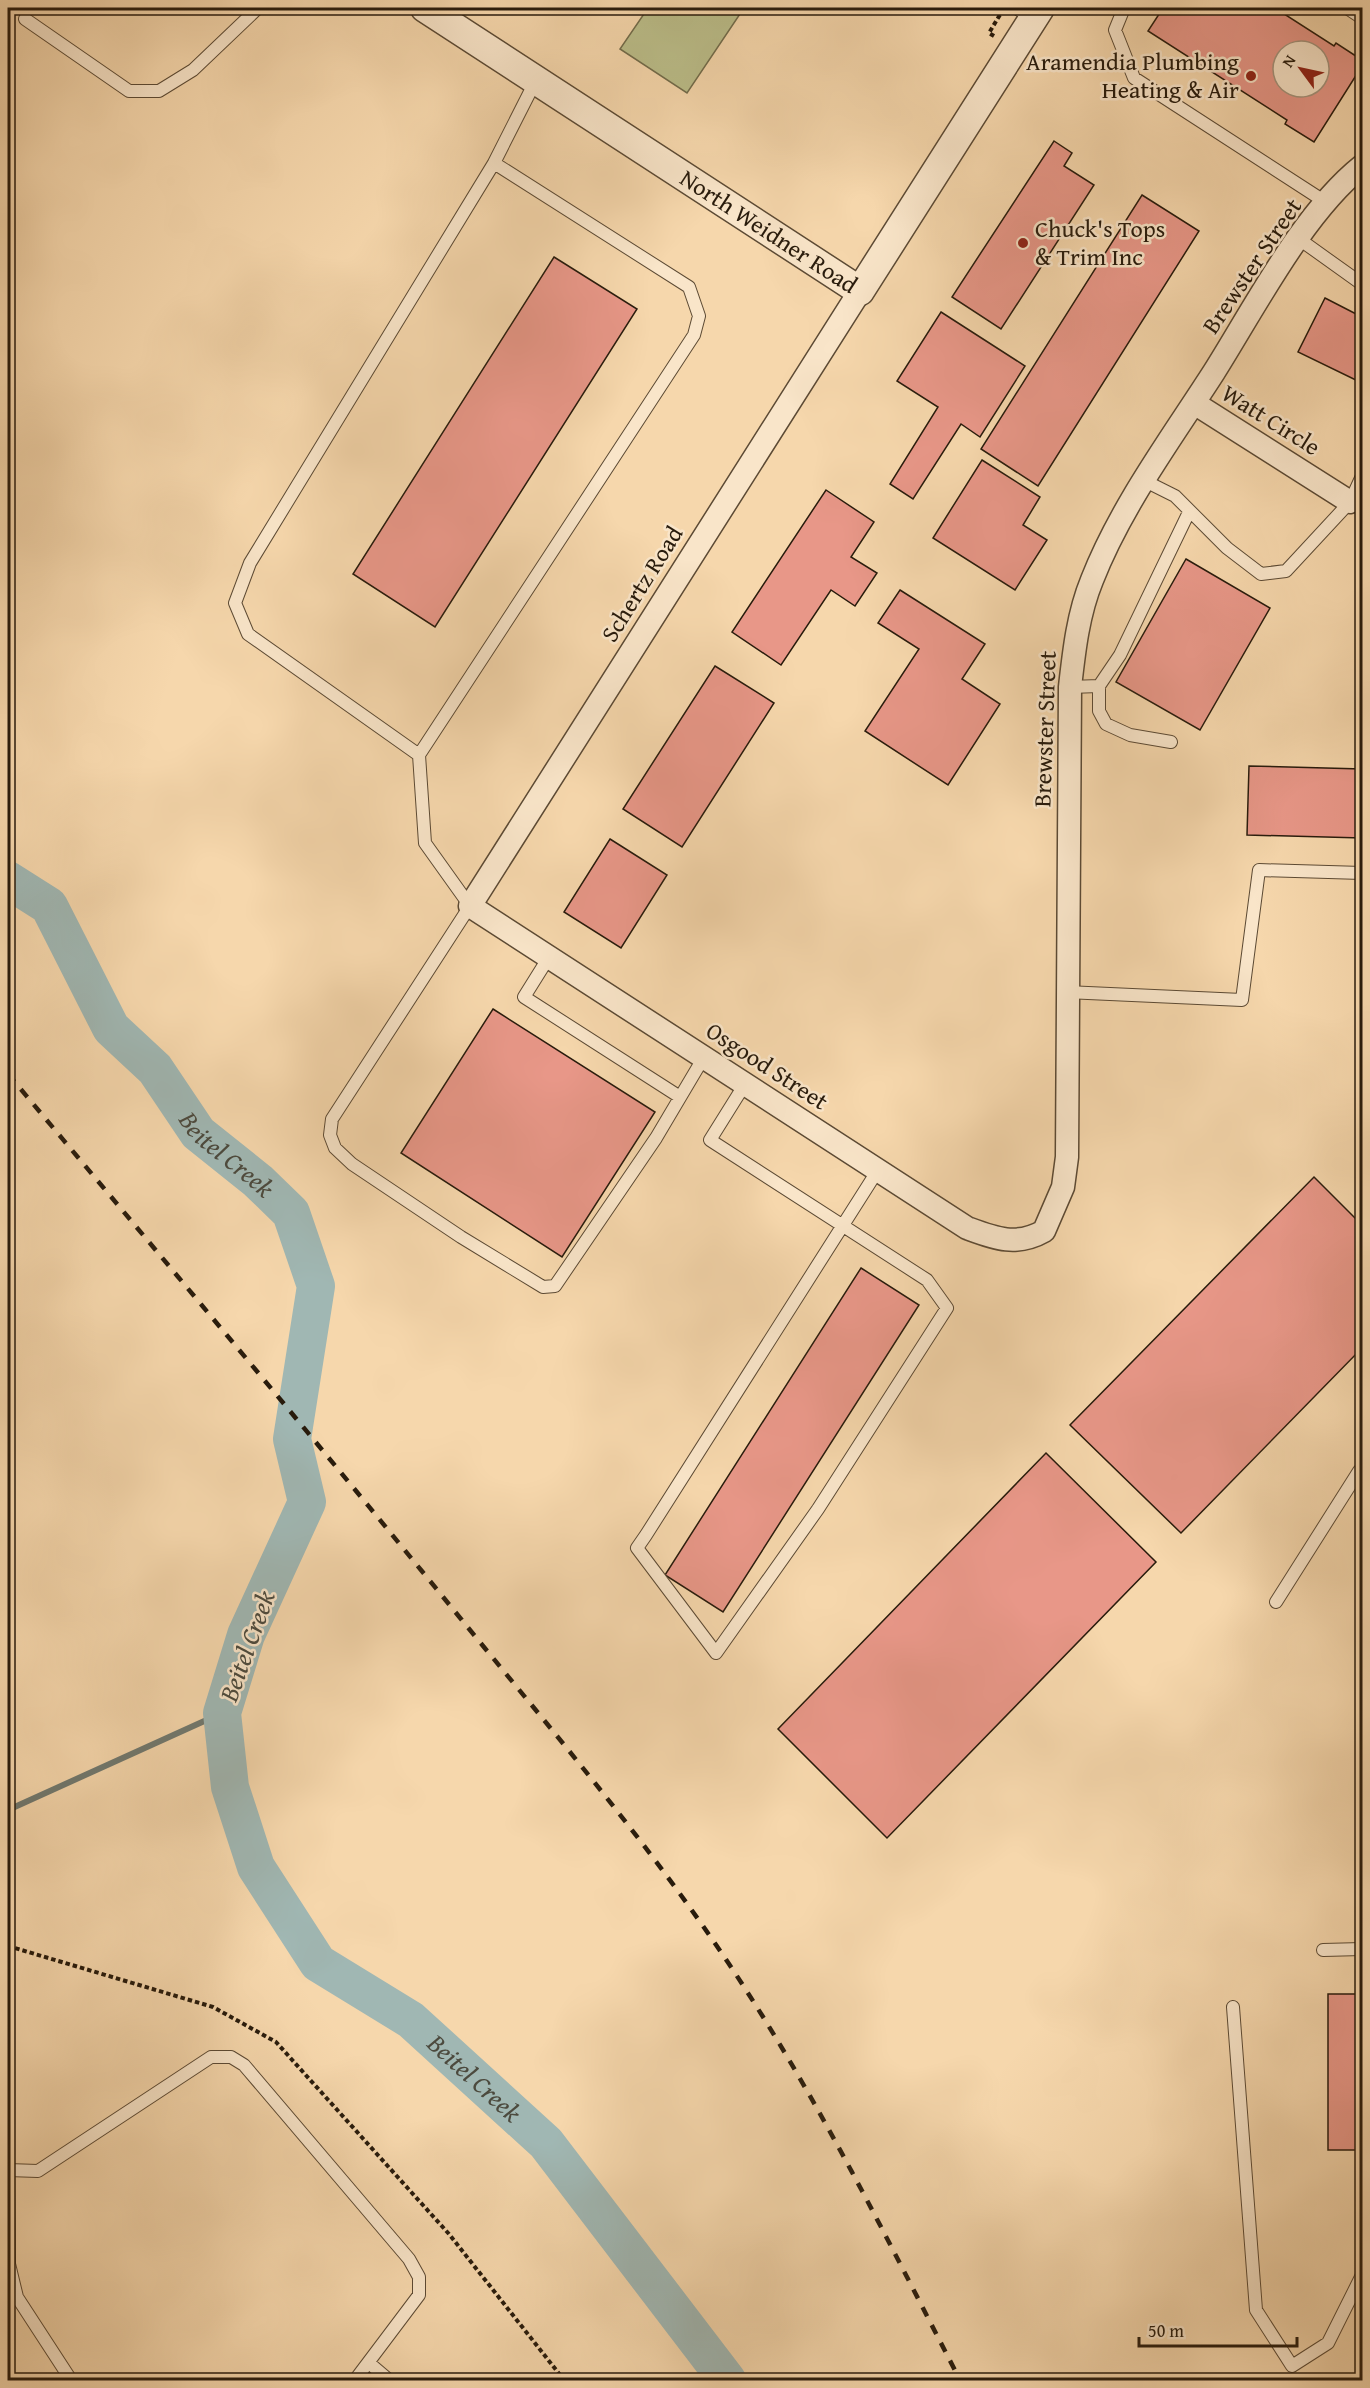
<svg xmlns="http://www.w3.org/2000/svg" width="1370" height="2388" viewBox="0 0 1370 2388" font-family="'Gentium Book Plus',serif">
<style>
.green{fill:#bbbe8a;stroke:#726c4b;stroke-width:1.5}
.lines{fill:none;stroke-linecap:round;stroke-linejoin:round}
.stream{stroke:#707970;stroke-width:6}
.river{stroke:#a0b7b3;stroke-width:38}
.building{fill:#e89788;stroke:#281b0c;stroke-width:1.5;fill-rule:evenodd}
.service-casing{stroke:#5c4a34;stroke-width:14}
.minor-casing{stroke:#5c4a34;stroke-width:25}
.tertiary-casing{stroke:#5c4a34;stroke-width:31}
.path{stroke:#281b0c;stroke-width:4;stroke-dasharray:4.5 3;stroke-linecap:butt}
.service{stroke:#f9e5c9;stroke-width:12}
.minor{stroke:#f9e5c9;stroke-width:22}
.tertiary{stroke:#f9e5c9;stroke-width:28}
.rail{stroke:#281b0c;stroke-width:4.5;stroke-dasharray:10 10;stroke-linecap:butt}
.poi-dot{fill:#8f2418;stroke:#f9e5c9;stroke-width:2}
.labels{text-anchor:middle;stroke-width:5;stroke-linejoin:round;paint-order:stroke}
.poi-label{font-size:24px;fill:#281b0c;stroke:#f9e5c9;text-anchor:end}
.street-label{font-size:24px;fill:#281b0c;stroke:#f9e5c9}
.water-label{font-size:26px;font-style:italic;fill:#4c4a3e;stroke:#f9e5c9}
</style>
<rect width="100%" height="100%" fill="#f6d7ac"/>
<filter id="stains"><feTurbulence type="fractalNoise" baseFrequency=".00333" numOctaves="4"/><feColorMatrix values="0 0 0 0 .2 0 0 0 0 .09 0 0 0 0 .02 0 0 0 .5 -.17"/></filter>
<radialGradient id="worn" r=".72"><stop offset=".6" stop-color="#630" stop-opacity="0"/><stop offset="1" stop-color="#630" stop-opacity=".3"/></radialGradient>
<path class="green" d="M 648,8 L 744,8 L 687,93 L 620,49 Z"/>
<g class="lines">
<path class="stream" d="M 8,1810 L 222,1713"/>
<path class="river" id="s1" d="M 8,880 L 49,906 L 111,1028 L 155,1069 L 198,1133 L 258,1181 L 291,1213 L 316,1286 L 292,1439 L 307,1502 L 246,1635 L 222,1713 L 230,1787 L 256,1867 L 318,1963 L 411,2020 L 546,2143 L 727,2380"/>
</g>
<path class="building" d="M 1163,8 L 1275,8 L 1334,46 L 1336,43 L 1362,60 L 1362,66 L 1314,142 L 1285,124 L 1287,120 L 1148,31 ZM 1283,51 L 1319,51 L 1319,87 L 1283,87 Z
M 1054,141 L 1072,153 L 1064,166 L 1094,185 L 1001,329 L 952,297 Z
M 1142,195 L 1199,231 L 1038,486 L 981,449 Z
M 554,257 L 637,309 L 435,627 L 353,574 Z
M 1325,298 L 1362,317 L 1362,383 L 1298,352 Z
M 941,312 L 1025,366 L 980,437 L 961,424 L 913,499 L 890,484 L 938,407 L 897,381 Z
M 982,460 L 1040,497 L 1023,525 L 1047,540 L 1015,590 L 933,538 Z
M 826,490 L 874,522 L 851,557 L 877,573 L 855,606 L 831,590 L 781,665 L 732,632 Z
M 1186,559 L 1270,608 L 1200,730 L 1116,682 Z
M 900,590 L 985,644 L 962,679 L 1000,704 L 948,785 L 865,731 L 919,649 L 878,623 Z
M 715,666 L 774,703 L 682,847 L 623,809 Z
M 1249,766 L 1362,769 L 1362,838 L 1247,835 Z
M 610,839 L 667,875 L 621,948 L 564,912 Z
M 493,1009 L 655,1112 L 562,1257 L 401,1153 Z
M 1314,1177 L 1362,1225 L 1362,1348 L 1181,1533 L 1070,1425 Z
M 861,1268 L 919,1305 L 723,1612 L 665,1575 Z
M 1046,1453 L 1156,1562 L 887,1838 L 778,1729 Z
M 1328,1994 L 1362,1994 L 1362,2150 L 1328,2150 Z"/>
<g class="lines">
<g class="service-casing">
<path id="service" d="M 1016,8 L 1033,18
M 1124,8 L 1115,30 L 1134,78 L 1327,203
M 1347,8 L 1362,18
M 25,19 L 129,91 L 159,91 L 193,70 L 258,8
M 494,163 L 536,80
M 1299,239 L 1362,284
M 1145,481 L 1175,496 L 1227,548 L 1261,574 L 1286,571 L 1350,502 L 1362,476
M 1070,687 L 1099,686
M 1171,742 L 1130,735 L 1106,724 L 1099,711 L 1099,686 L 1120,655 L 1189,512
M 419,755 L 248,634 L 235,603 L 250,563 L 494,163 L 689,287 L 699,316 L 694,335 L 419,755 L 425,843 L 470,906 L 332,1119 L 330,1135 L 335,1148 L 352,1164 L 461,1237 L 543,1287 L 555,1286 L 656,1138 L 704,1057
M 549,957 L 524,997 L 680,1097
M 1066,992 L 1242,1000 L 1259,870 L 1362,873
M 745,1084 L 710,1140 L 927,1280 L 947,1308 L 818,1509 L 716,1653 L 637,1548 L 646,1535 L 878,1170
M 1276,1602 L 1359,1471 L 1362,1471
M 1323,1950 L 1362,1949
M 1233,2007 L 1256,2310 L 1292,2366 L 1328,2343 L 1362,2275
M 8,2170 L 38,2171 L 211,2057 L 231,2057 L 244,2065 L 409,2259 L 419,2277 L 419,2295 L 355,2380
M 8,2170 L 9,2264 L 17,2297 L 71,2380
M 369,2363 L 389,2380"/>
</g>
<g class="minor-casing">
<path id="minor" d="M 860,291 L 470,906 L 967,1228 C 994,1238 1016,1247 1044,1231 L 1063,1187 L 1067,1157 L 1070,687 C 1074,651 1078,614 1092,580 C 1121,506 1171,439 1214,372 C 1255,307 1303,213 1362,166
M 1194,403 L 1350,502"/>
</g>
<g class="tertiary-casing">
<g id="tertiary">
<path id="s2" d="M 425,8 L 860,291 L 1040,8"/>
</g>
</g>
<path class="path" d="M 994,36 L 989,33 L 1001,13
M 8,1946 L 213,2007 L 276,2042 L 449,2234 L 564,2380"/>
<use href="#service" class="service"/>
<use href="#minor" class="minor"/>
<use href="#tertiary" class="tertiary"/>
<path class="rail" d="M 8,1074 C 160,1255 312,1436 461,1619 C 554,1733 650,1845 731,1967 C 818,2098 888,2241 960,2380"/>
</g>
<g class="poi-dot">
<circle cx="1251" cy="76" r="6"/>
<circle cx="1023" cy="243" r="6"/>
</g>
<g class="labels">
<g class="poi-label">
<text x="1239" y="70">Aramendia Plumbing<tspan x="1239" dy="28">Heating &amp; Air</tspan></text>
<text x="1035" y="237" text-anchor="start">Chuck's Tops<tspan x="1035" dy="28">&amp; Trim Inc</tspan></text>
</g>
<g class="street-label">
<text dy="8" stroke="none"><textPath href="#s2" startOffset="410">North Weidner Road</textPath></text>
<text transform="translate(1252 266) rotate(-56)" y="8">Brewster Street</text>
<text transform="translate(1271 420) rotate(32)" y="8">Watt Circle</text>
<text transform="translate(642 584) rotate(-58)" y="8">Schertz Road</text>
<text transform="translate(1045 729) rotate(-88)" y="8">Brewster Street</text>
<text transform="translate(767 1066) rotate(33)" y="8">Osgood Street</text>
</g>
<g class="water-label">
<text dy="9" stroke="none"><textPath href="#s1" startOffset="358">Beitel Creek</textPath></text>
<text transform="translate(247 1646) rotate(-70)" y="9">Beitel Creek</text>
<text dy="9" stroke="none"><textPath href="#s1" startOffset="1438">Beitel Creek</textPath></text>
</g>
</g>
<rect width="1370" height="2388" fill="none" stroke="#f6d7ac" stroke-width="30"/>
<rect x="9" y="9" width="1352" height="2370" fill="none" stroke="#281b0c" stroke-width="3"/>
<rect x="15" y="15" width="1340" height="2358" fill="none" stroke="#281b0c" stroke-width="1.5"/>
<g transform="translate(1301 69) rotate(303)"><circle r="28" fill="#f9e5c9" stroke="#a5947d" stroke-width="1.5"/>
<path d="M0-4.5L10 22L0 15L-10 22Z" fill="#8f2418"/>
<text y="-9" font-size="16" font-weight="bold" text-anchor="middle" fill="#281b0c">N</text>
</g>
<path d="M1139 2337v9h158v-9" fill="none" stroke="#281b0c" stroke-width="3"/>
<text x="1148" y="2337" font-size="18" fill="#281b0c" stroke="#f9e5c9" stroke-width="4.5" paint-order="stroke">50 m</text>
<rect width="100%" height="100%" filter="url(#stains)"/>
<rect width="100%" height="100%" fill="url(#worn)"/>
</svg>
